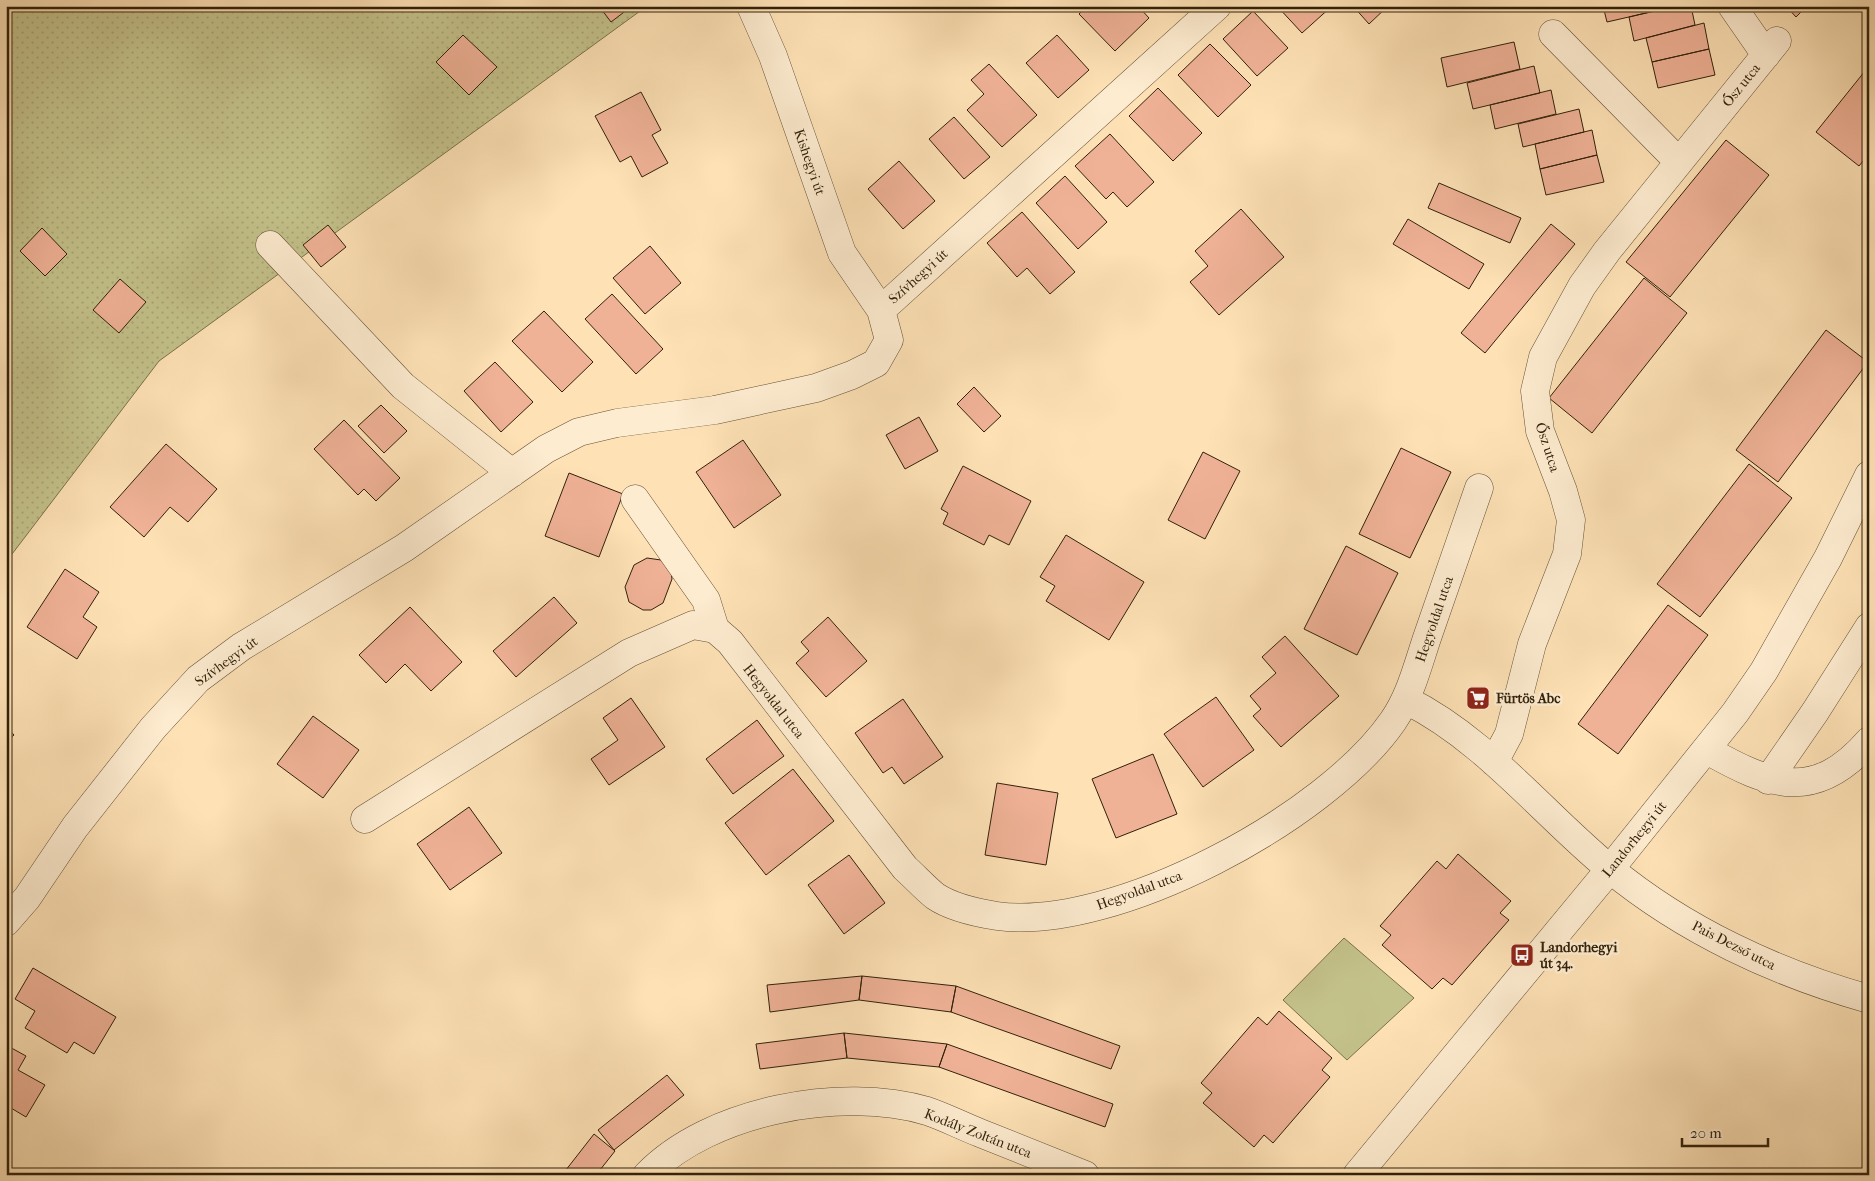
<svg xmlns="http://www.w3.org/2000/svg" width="1875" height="1181" viewBox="0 0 1875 1181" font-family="'IM FELL French Canon',serif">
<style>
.green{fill:#c4c28b;stroke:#7a724a}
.garden{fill:url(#garden-dots);stroke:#7a724a}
.building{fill:#f0b297;stroke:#31210a}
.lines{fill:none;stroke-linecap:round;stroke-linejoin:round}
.minor-casing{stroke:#645135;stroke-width:29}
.minor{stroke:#feecd0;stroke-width:28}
.labels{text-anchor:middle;stroke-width:5;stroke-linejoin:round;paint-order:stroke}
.street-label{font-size:14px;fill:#31210a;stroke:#feecd0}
.poi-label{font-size:14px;font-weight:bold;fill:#31210a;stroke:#feecd0;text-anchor:start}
</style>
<defs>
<pattern id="garden-dots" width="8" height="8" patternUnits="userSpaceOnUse" patternTransform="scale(1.25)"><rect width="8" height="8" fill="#c4c28b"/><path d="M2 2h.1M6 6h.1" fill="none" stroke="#a9a677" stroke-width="1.8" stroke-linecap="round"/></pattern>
</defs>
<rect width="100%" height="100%" fill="#fee2b6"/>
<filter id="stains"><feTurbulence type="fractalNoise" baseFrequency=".004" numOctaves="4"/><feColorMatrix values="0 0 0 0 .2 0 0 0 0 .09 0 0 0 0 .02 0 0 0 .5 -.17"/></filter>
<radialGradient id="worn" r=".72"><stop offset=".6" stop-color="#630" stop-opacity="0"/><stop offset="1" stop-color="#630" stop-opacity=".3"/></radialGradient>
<path class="green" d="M 1344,938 L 1414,998 L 1347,1060 L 1283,1000 Z"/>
<path class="garden" d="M 6,6 L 647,6 L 159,361 L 6,562 Z"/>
<path class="building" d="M 599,6 L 632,6 L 611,22 Z
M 1087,6 L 1138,6 L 1149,18 L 1115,51 L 1079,14 Z
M 1277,6 L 1332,6 L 1302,33 Z
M 1353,6 L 1388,6 L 1369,24 Z
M 1603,6 L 1668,6 L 1668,8 L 1607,22 Z
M 1675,6 L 1691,6 L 1695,25 L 1634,41 L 1629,17 Z
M 1786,6 L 1807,6 L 1796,17 Z
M 1253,11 L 1288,48 L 1257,76 L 1223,39 Z
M 1704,23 L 1709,49 L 1652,62 L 1646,38 Z
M 463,35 L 497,67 L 469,95 L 436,62 Z
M 1057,35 L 1089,70 L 1058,98 L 1026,63 Z
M 1514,42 L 1520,69 L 1447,87 L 1441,58 Z
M 1210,44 L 1251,85 L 1218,117 L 1178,75 Z
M 1709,49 L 1715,75 L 1658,88 L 1652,62 Z
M 989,64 L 1037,115 L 1002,147 L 967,110 L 984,94 L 971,80 Z
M 1534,66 L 1540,93 L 1473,109 L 1467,83 Z
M 1869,66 L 1869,154 L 1859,166 L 1816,132 Z
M 1158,88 L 1202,133 L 1173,161 L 1129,116 Z
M 1551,90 L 1556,114 L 1495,129 L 1490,105 Z
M 641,92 L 661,130 L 652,135 L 668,163 L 642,177 L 631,156 L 620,162 L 595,116 Z
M 1579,109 L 1584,132 L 1523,147 L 1518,124 Z
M 954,117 L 990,157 L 964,179 L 929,139 Z
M 1592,130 L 1597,155 L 1540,169 L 1535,144 Z
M 1110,134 L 1154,182 L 1127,207 L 1113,192 L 1106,199 L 1075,166 Z
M 1726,140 L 1769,175 L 1670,297 L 1626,262 Z
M 1597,155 L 1604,182 L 1546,195 L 1540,169 Z
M 899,161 L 935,201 L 903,229 L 868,189 Z
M 1065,176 L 1107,222 L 1078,249 L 1036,203 Z
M 1439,183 L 1521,218 L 1510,243 L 1428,208 Z
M 1241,209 L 1284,257 L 1219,315 L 1190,282 L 1208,266 L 1195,251 Z
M 1022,212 L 1075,272 L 1050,294 L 1027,268 L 1017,277 L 987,243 Z
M 1408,219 L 1484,264 L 1469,289 L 1393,244 Z
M 1551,224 L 1575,244 L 1485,353 L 1461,333 Z
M 328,225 L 346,247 L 321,267 L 303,245 Z
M 42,228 L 67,254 L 45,276 L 20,251 Z
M 650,246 L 681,283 L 645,314 L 613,278 Z
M 1644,278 L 1687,313 L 1592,433 L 1549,398 Z
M 120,279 L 146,302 L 119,333 L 93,310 Z
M 612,294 L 663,349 L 636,374 L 585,319 Z
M 544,311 L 593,362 L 562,392 L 512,341 Z
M 1826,330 L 1868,362 L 1778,482 L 1736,450 Z
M 495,362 L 533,402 L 501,432 L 464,391 Z
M 974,387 L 1001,416 L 984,432 L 957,404 Z
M 381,405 L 407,431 L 384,453 L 358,426 Z
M 919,417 L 938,451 L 905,469 L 886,435 Z
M 344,420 L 400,478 L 376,501 L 364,489 L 358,495 L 314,449 Z
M 743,440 L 781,495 L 734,528 L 696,472 Z
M 166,444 L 217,489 L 188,522 L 170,507 L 144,537 L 110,507 Z
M 1401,448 L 1451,472 L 1410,558 L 1359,534 Z
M 1203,452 L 1240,471 L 1205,539 L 1168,520 Z
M 1749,464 L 1792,498 L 1700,617 L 1657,584 Z
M 963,466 L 1031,501 L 1009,545 L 989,535 L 984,545 L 943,524 L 948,513 L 941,509 Z
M 569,473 L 623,494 L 599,557 L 545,536 Z
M 1066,535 L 1144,582 L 1109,640 L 1046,601 L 1055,586 L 1040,577 Z
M 1346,546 L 1398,573 L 1357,655 L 1304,629 Z
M 647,558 L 661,560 L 671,572 L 672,579 L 663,603 L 651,610 L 643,610 L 629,602 L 625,587 L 634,565 Z
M 65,569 L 99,592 L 83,617 L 97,627 L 77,659 L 27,627 Z
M 554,597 L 577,623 L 516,677 L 493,651 Z
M 1668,605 L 1708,635 L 1618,754 L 1578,724 Z
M 410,607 L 462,662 L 431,691 L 405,664 L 386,683 L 359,655 Z
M 828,617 L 867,661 L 826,697 L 796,663 L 809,651 L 801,642 Z
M 1285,636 L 1339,696 L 1281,747 L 1253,716 L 1261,709 L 1250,696 L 1276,673 L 1262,657 Z
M 1216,697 L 1254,750 L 1203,787 L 1164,734 Z
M 631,698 L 665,747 L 609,785 L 591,759 L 618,740 L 603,718 Z
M 903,699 L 943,757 L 904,784 L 892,767 L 883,773 L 855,733 Z
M 313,716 L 359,750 L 323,798 L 277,764 Z
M 757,720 L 784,756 L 733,794 L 706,759 Z
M 6,726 L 14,735 L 6,742 Z
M 1153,754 L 1177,814 L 1116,838 L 1092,779 Z
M 793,769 L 834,821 L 766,875 L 725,823 Z
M 997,783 L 1058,793 L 1046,865 L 985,855 Z
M 469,807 L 502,853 L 450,890 L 417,844 Z
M 1458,854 L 1511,901 L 1500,913 L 1509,920 L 1452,985 L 1443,978 L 1432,989 L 1382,945 L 1391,935 L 1380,926 L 1437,861 L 1446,869 Z
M 849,855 L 885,903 L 844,934 L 808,885 Z
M 33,968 L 116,1017 L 94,1054 L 74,1042 L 67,1053 L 25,1028 L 35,1011 L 15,999 Z
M 862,976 L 859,1000 L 770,1012 L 767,985 Z
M 862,976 L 956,986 L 951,1012 L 859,1000 Z
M 956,986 L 1120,1046 L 1111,1069 L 951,1012 Z
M 1279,1011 L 1332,1058 L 1322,1070 L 1330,1077 L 1273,1143 L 1264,1135 L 1254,1147 L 1203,1103 L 1212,1093 L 1201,1083 L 1258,1017 L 1267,1025 Z
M 844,1033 L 847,1058 L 760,1069 L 756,1044 Z
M 844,1033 L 947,1044 L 939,1067 L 847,1058 Z
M 947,1044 L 1113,1104 L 1105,1127 L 939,1067 Z
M 6,1045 L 26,1056 L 18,1070 L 45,1085 L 26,1117 L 6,1105 Z
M 667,1075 L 684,1095 L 614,1150 L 598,1130 Z
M 594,1134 L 615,1151 L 596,1175 L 562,1175 Z"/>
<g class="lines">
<g class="minor-casing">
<path id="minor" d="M 751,6 L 773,56 L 842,253 L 881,310
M 1732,6 L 1766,55
M 1553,34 L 1679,162
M 270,245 L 403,386 L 512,473
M 635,499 L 706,600 L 715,629
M 1406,700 C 1485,739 1542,813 1610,869 C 1684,930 1776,973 1869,999
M 1707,750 C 1770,786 1815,803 1869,741
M 1494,762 L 1509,734 L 1532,644 L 1567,554 L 1571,520 L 1563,491 L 1540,431 L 1535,391 L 1543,357 L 1582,286 L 1607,251 L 1777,41
M 1768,780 L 1815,712 L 1869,627
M 365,819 L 629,653 L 693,625 L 715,629 L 730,642 L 905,868 C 915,877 925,888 935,896 C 951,907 978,913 997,916 C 1115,932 1327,817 1393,721 C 1411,695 1418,664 1428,635 C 1445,586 1462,537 1479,488
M 6,922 L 27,898 L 75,827 L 153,728 L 198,679 L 241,647 L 404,548 L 546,449 L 579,432 L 617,423 L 715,410 L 816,388 L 852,375 L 876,363 L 889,340 L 881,310 L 1217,6
M 647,1175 C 710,1110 842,1086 927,1111 C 945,1117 962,1126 980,1133 C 1015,1147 1050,1161 1085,1175
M 1357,1175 L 1610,869 L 1735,713 L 1764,671 L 1828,558 L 1869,475"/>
</g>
<use href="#minor" class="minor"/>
</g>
<defs>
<g id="supermarket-square" transform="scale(1.25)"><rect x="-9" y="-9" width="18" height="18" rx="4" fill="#8f2418" stroke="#feecd0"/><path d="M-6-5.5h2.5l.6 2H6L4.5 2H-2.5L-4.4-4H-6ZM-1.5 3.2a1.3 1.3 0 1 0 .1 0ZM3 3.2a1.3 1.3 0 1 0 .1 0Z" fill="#fff"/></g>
<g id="bus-square" transform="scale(1.25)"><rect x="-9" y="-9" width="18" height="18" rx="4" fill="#8f2418" stroke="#feecd0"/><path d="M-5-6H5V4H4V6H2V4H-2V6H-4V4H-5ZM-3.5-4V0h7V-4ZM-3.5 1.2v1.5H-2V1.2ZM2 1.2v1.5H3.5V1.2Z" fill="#fff"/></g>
</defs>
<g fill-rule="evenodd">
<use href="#supermarket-square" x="1478" y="698"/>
<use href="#bus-square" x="1522" y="955"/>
</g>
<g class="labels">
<g class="street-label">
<text transform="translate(1741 85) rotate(-51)" y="5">Ősz utca</text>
<text transform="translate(810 162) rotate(71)" y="5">Kishegyi út</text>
<text transform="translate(918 276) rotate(-42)" y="5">Szívhegyi út</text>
<text transform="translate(1548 447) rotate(72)" y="5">Ősz utca</text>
<text transform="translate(1434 619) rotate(-71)" y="5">Hegyoldal utca</text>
<text transform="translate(226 661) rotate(-36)" y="5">Szívhegyi út</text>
<text transform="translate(774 701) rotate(52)" y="5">Hegyoldal utca</text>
<text transform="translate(1634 839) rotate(-51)" y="5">Landorhegyi út</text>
<text transform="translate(1139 890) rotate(-20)" y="5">Hegyoldal utca</text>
<text transform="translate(1734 945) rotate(27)" y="5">Pais Dezső utca</text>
<text transform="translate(978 1133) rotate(21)" y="5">Kodály Zoltán utca</text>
</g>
<g class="poi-label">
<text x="1496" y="703">Fürtös Abc</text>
<text x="1540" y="952">Landorhegyi<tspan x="1540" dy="16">út 34.</tspan></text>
</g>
</g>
<rect width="1875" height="1181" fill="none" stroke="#fee2b6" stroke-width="25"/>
<rect x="8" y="8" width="1860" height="1166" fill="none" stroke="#31210a" stroke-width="2.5"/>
<rect x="12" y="12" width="1850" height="1156" fill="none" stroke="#31210a"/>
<path d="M1682 1138v8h86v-8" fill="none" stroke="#31210a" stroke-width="2.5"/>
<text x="1690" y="1138" font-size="15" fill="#31210a" stroke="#feecd0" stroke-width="4" paint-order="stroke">20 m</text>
<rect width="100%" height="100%" filter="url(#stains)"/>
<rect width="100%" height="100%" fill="url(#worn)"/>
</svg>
